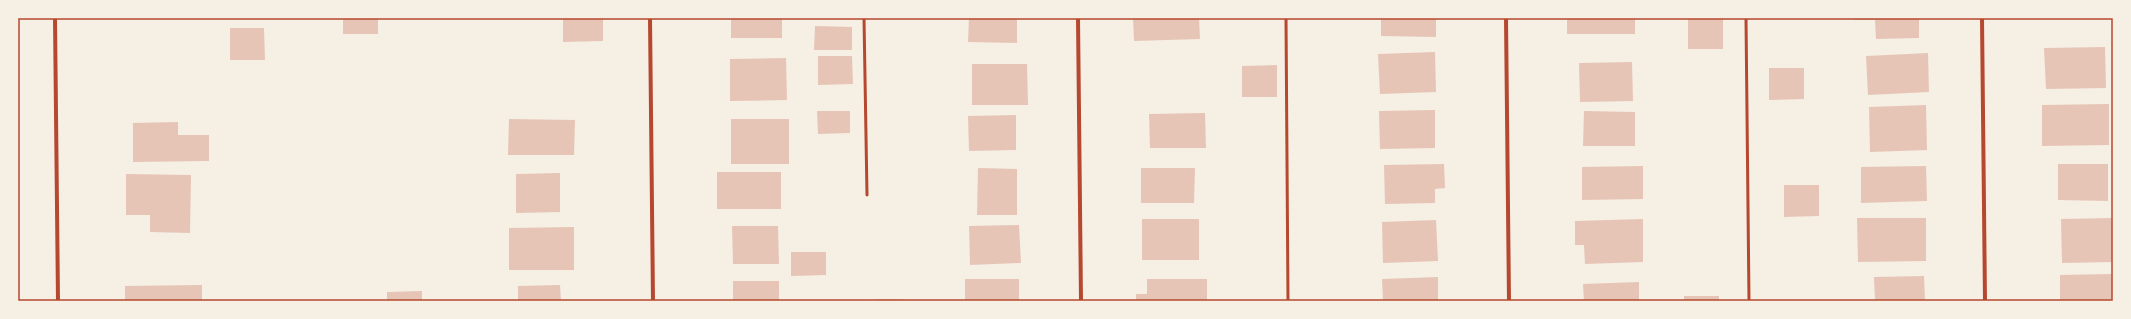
<svg xmlns="http://www.w3.org/2000/svg" width="2131" height="319" viewBox="0 0 2131 319" font-family="'PT Serif',serif">
<style>
.building{fill:#e6c5b7}
.lines{fill:none;stroke-linecap:round;stroke-linejoin:round}
.service{stroke:#b5482f;stroke-width:3}
.minor{stroke:#b5482f;stroke-width:4}
.neatline{fill:none;stroke:#b5482f;stroke-width:1.5}
</style>
<rect width="100%" height="100%" fill="#f6efe4"/>
<path class="building" d="M 343,18 L 378,18 L 378,34 L 343,34 Z
M 563,18 L 603,18 L 603,41 L 563,42 Z
M 731,18 L 782,18 L 782,38 L 731,38 Z
M 969,18 L 1017,18 L 1017,43 L 968,42 Z
M 1133,18 L 1199,18 L 1200,39 L 1134,41 Z
M 1381,18 L 1436,18 L 1436,37 L 1381,36 Z
M 1567,18 L 1635,18 L 1635,34 L 1567,34 Z
M 1688,18 L 1723,18 L 1723,49 L 1688,49 Z
M 1854,18 L 1919,18 L 1919,38 L 1876,39 L 1875,20 L 1854,20 Z
M 815,26 L 852,27 L 852,50 L 814,50 Z
M 230,28 L 264,28 L 265,60 L 230,60 Z
M 2105,47 L 2106,88 L 2046,89 L 2044,48 Z
M 1435,52 L 1436,92 L 1380,94 L 1378,54 Z
M 1928,53 L 1929,92 L 1868,95 L 1866,56 Z
M 818,56 L 852,56 L 853,84 L 818,85 Z
M 786,58 L 787,100 L 730,101 L 730,59 Z
M 1632,62 L 1633,101 L 1580,102 L 1579,63 Z
M 972,64 L 1027,64 L 1028,105 L 972,105 Z
M 1277,65 L 1277,97 L 1242,97 L 1242,66 Z
M 1769,68 L 1804,68 L 1804,99 L 1769,100 Z
M 2109,104 L 2109,145 L 2042,146 L 2042,105 Z
M 1926,105 L 1927,150 L 1870,152 L 1869,107 Z
M 1435,110 L 1435,148 L 1380,149 L 1379,111 Z
M 817,111 L 850,111 L 850,133 L 818,134 Z
M 1584,111 L 1635,112 L 1635,146 L 1583,146 Z
M 1205,113 L 1206,148 L 1150,148 L 1149,114 Z
M 1016,115 L 1016,150 L 969,151 L 968,116 Z
M 509,119 L 575,120 L 574,155 L 508,155 Z
M 731,119 L 789,119 L 789,164 L 731,164 Z
M 178,122 L 178,135 L 209,135 L 209,161 L 133,162 L 133,123 Z
M 1444,164 L 1445,188 L 1435,189 L 1435,203 L 1385,204 L 1384,165 Z
M 2058,164 L 2108,164 L 2108,201 L 2058,200 Z
M 1643,166 L 1643,199 L 1582,200 L 1582,167 Z
M 1926,166 L 1927,201 L 1861,203 L 1861,167 Z
M 978,168 L 1017,169 L 1017,215 L 977,215 Z
M 1141,168 L 1195,168 L 1194,203 L 1141,203 Z
M 717,172 L 781,172 L 781,209 L 717,209 Z
M 560,173 L 560,212 L 516,213 L 516,174 Z
M 126,174 L 191,175 L 190,233 L 150,232 L 150,215 L 126,215 Z
M 1784,185 L 1819,185 L 1819,216 L 1784,217 Z
M 1857,218 L 1926,218 L 1926,261 L 1858,262 Z
M 2113,218 L 2113,262 L 2062,263 L 2061,219 Z
M 1142,219 L 1199,219 L 1199,260 L 1142,260 Z
M 1643,219 L 1643,262 L 1585,264 L 1584,245 L 1575,245 L 1575,221 Z
M 1436,220 L 1438,261 L 1383,263 L 1382,222 Z
M 1019,225 L 1021,263 L 970,265 L 969,226 Z
M 732,226 L 778,226 L 779,264 L 733,264 Z
M 574,227 L 574,270 L 509,270 L 509,228 Z
M 791,252 L 826,252 L 826,275 L 791,276 Z
M 2112,274 L 2112,301 L 2060,301 L 2060,275 Z
M 1924,276 L 1925,301 L 1875,301 L 1874,277 Z
M 1438,277 L 1438,301 L 1383,301 L 1382,279 Z
M 965,279 L 1019,279 L 1019,301 L 965,301 Z
M 1147,279 L 1207,279 L 1207,301 L 1136,301 L 1136,294 L 1147,294 Z
M 733,281 L 779,281 L 779,301 L 733,301 Z
M 1639,282 L 1639,301 L 1584,301 L 1583,284 Z
M 202,285 L 202,301 L 125,301 L 125,286 Z
M 560,285 L 561,301 L 518,301 L 518,286 Z
M 422,291 L 422,301 L 387,301 L 387,292 Z
M 1684,296 L 1719,296 L 1719,301 L 1684,301 Z
M 876,299 L 903,299 L 903,301 L 876,301 Z"/>
<g class="lines">
<path class="service" d="M 864,18 L 867,195
M 1286,18 L 1288,301
M 1746,18 L 1749,301"/>
<path class="minor" d="M 55,18 L 58,301
M 650,18 L 653,301
M 1078,18 L 1081,301
M 1506,18 L 1509,301
M 1982,18 L 1985,301"/>
</g>
<rect width="2131" height="319" fill="none" stroke="#f6efe4" stroke-width="38"/>
<rect x="19" y="19" width="2093" height="281" class="neatline"/>
</svg>
